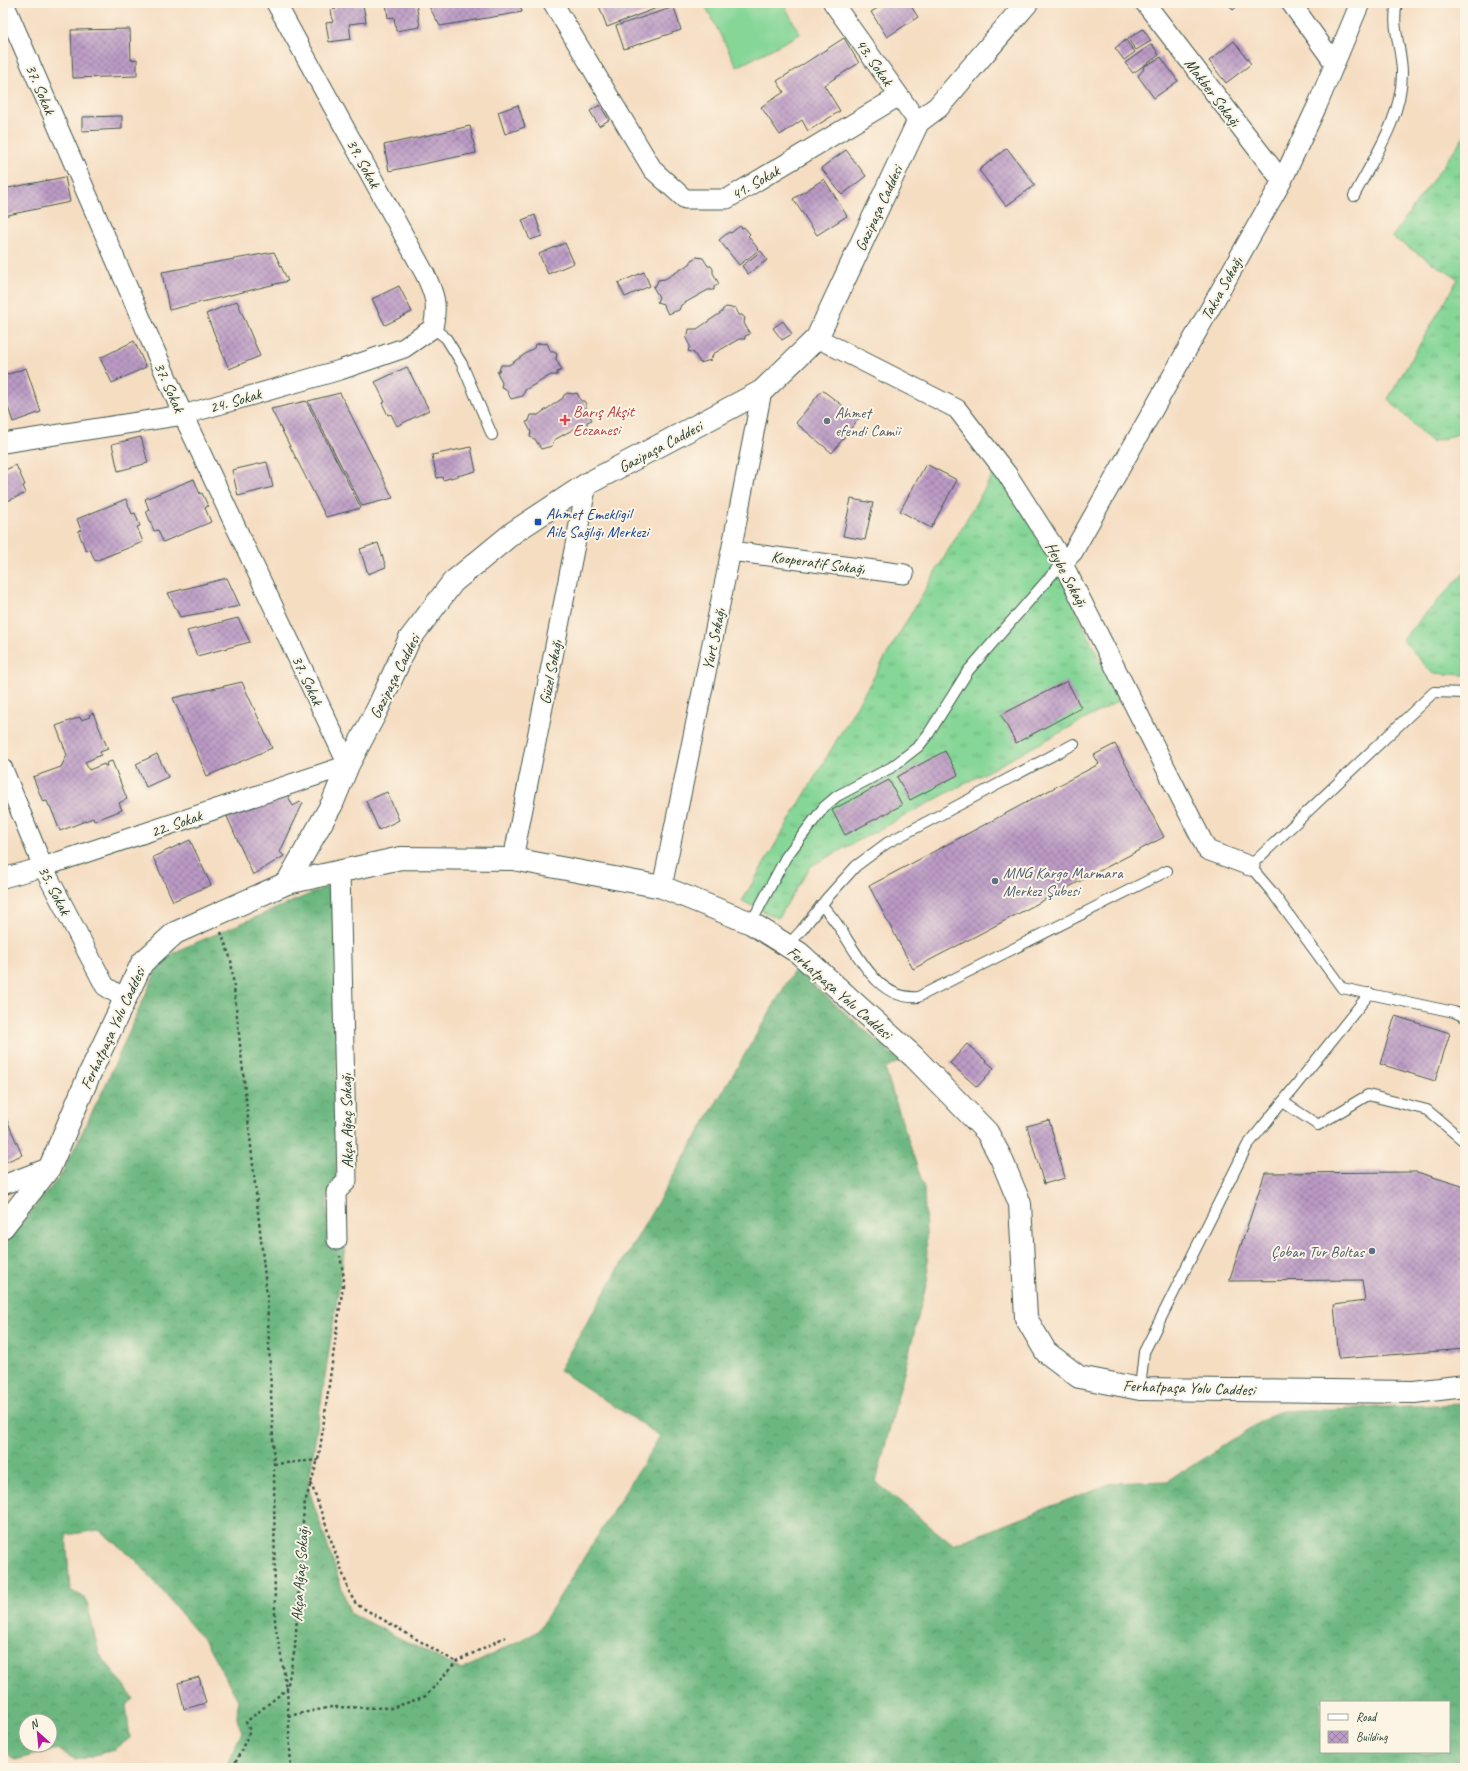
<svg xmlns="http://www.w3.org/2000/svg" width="1468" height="1771" viewBox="0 0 1468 1771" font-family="Caveat,sans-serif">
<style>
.grass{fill:url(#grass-tufts);stroke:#528a66}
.forest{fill:url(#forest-crowns);stroke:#467a5a;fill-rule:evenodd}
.pitch{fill:#85d697;stroke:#528a66}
.building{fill:url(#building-cross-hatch)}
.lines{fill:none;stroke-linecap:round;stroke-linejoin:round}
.service-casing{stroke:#3f5549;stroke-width:12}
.minor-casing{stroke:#3f5549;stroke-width:21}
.tertiary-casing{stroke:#3f5549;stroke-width:24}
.secondary-casing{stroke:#3f5549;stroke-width:24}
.path{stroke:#3f5549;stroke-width:2.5;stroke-dasharray:3 3;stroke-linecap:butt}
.service{stroke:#fff;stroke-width:10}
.minor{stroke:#fff;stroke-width:19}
.tertiary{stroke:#fff;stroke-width:22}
.secondary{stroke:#fff;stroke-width:22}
.health-dot{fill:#e0444e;stroke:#fcf5e5;stroke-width:1.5}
.worship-dot{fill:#6b7280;stroke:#fcf5e5;stroke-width:1.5}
.transit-dot{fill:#1a4fb4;stroke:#fcf5e5;stroke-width:1.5}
.service-dot{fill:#5c6f8a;stroke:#fcf5e5;stroke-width:1.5}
.labels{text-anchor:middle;stroke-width:4;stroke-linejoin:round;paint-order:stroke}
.street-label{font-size:16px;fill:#1f3d34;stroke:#fcf5e5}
.health-label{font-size:16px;fill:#be3a42;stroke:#fcf5e5;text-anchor:start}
.worship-label{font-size:16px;fill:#5b616d;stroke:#fcf5e5;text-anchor:start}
.transit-label{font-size:16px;fill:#164399;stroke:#fcf5e5;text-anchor:start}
.service-label{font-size:16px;fill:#4e5e75;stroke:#fcf5e5;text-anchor:start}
</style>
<defs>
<pattern id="grass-tufts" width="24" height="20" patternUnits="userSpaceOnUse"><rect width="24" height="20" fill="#85d697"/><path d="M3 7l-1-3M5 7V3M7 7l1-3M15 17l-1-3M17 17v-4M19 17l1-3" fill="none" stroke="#6caf7c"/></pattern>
<pattern id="forest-crowns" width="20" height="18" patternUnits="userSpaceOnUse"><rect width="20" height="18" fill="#6cb780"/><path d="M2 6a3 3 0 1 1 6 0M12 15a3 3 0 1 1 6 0" fill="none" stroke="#58966a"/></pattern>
<pattern id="building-cross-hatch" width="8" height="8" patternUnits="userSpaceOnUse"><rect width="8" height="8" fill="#bb9ac5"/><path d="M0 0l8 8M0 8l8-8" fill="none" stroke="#977fa1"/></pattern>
</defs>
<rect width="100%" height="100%" fill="#fcf5e5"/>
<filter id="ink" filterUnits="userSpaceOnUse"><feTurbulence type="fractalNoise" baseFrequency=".025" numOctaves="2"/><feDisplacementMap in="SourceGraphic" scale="8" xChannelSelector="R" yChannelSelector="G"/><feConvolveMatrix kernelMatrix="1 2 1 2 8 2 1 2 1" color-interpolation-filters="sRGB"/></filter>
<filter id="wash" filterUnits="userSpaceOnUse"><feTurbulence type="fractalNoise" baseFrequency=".012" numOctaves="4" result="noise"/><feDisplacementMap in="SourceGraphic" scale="16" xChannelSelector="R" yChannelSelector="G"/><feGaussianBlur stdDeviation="0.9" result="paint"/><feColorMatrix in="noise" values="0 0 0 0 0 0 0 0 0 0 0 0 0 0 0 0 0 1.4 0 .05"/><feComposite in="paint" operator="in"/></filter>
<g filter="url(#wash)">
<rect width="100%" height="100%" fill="#f5ddc2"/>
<path class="grass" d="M 1465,135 L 1465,432 L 1431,442 L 1388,399 L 1458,279 L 1392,237 Z
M 995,471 L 1051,556 L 1119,701 L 811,866 L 778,918 L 742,901 Z
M 1465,572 L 1465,675 L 1432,673 L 1402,639 Z"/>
<path class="forest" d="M 329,886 L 337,897 L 336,1175 L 327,1198 L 327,1245 L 345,1247 L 308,1487 L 350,1613 L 462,1670 L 538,1631 L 660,1436 L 559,1370 L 795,969 L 900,1061 L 885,1069 L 924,1188 L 928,1278 L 876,1482 L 953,1545 L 1111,1483 L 1168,1481 L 1278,1411 L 1465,1404 L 1465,1768 L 225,1768 L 242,1732 L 237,1719 L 238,1700 L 207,1644 L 136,1560 L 99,1530 L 66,1535 L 70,1590 L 86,1599 L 99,1653 L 134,1699 L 126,1705 L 130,1738 L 114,1750 L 76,1760 L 57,1749 L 15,1760 L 3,1750 L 3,1246 L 61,1175 L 105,1086 L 160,962 L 181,949 ZM 1321,1702 L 1449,1702 L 1449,1752 L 1321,1752 ZM 26,1721 L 50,1721 L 50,1745 L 26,1745 Z"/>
<path class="pitch" d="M 704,3 L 783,3 L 800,34 L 737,67 Z"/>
<g id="blocks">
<path class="building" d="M 346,3 L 351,3 L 351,6 L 363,4 L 366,22 L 349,24 L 351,39 L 329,42 L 326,23 L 333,22 L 331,10 L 336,9 L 336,5 Z
M 386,3 L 416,3 L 420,27 L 396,31 L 394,17 L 388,18 Z
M 427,3 L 520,3 L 522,12 L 440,26 Z
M 598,3 L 670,3 L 607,27 Z
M 886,3 L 909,3 L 918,17 L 887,37 L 871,12 Z
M 1228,3 L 1241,3 L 1233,10 Z
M 674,7 L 681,30 L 624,49 L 616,26 Z
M 130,29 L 131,60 L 137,59 L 137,76 L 73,78 L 71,30 Z
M 1143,29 L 1151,41 L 1136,50 L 1128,39 Z
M 844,38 L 859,63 L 824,85 L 840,111 L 808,131 L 802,120 L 780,135 L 761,107 L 784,92 L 777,81 Z
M 1126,40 L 1135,52 L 1124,60 L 1115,48 Z
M 1234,41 L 1251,64 L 1226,83 L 1209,61 Z
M 1152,44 L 1159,55 L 1133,73 L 1125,63 Z
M 1161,57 L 1178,81 L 1154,98 L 1138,76 L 1144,69 L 1143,67 Z
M 518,105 L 525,127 L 505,134 L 498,112 Z
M 600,105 L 609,120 L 599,126 L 590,111 Z
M 122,116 L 122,129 L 82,131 L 82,117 Z
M 470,126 L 476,153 L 389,171 L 384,145 Z
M 1007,148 L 1035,185 L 1006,206 L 979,170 Z
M 846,150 L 866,176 L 842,195 L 821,168 Z
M 65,177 L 70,202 L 3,216 L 3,189 Z
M 824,179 L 847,216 L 817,235 L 793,199 Z
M 535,215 L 542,236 L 530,240 L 522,220 Z
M 740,226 L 742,228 L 744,227 L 750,234 L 748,236 L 759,250 L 739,265 L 719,240 L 729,232 L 731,233 Z
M 565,243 L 574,263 L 548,274 L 539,254 Z
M 761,251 L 767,260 L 748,274 L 742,266 Z
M 274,252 L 288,281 L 169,310 L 162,272 Z
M 697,257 L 703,258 L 708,266 L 711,266 L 713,269 L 713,273 L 719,284 L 714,287 L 714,290 L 708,290 L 681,305 L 679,310 L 668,314 L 663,304 L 657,302 L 659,297 L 653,287 L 656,285 L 658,280 L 665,279 L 691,263 L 691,260 Z
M 644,272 L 650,286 L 625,297 L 618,283 Z
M 399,286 L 412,312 L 385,325 L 372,299 Z
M 237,301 L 260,356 L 229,369 L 206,314 Z
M 726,307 L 732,308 L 735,307 L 739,315 L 742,315 L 745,318 L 744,323 L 750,334 L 745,336 L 745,339 L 739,339 L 713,354 L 711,360 L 700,363 L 694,353 L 688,351 L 690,346 L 685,336 L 688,335 L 689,329 L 697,329 L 722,312 L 723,309 Z
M 783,321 L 792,334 L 782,340 L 773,328 Z
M 134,341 L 146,367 L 112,383 L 100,358 Z
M 540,343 L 544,344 L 547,343 L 551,352 L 554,352 L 557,354 L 556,359 L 562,370 L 557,372 L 557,375 L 551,375 L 525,390 L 523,396 L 511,399 L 506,389 L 501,387 L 502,383 L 497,372 L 499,371 L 501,365 L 509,365 L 534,348 L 535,345 Z
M 407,367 L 429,410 L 397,426 L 391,414 L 388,415 L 382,403 L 385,402 L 375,382 Z
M 26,368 L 41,412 L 13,422 L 3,392 L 3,376 Z
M 822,390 L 859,418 L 832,453 L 796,423 Z
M 340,393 L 393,498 L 362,506 L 308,401 Z
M 567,393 L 573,394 L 577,393 L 581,401 L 584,401 L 586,404 L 586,409 L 592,420 L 587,422 L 587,425 L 581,425 L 554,440 L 552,446 L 541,449 L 535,439 L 530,437 L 531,432 L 526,422 L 529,421 L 531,415 L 538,415 L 563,398 L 564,395 Z
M 306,401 L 361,508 L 326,517 L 271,409 Z
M 141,437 L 148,463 L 118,471 L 112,444 Z
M 471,447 L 476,471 L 443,480 L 442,477 L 437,478 L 432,455 Z
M 267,462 L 273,487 L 238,496 L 232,470 Z
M 926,464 L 957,480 L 931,528 L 900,511 Z
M 16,465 L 25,485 L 23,486 L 26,493 L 3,503 L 3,471 Z
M 194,479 L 200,494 L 202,493 L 208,506 L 205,508 L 211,522 L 163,542 L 158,530 L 154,531 L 146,511 L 149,510 L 145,499 Z
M 126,499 L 132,514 L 135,513 L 140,526 L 137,527 L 143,542 L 95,561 L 90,549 L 86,551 L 78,531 L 81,530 L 77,519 Z
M 851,499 L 873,503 L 865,540 L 843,536 Z
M 378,543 L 386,567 L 368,574 L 360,549 Z
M 227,578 L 240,606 L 180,617 L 168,593 Z
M 238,618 L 250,642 L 197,656 L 187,631 Z
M 1067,681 L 1081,708 L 1016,743 L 1001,715 Z
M 242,682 L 272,748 L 207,776 L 173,698 Z
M 93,713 L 108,749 L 100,752 L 101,755 L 85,762 L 89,770 L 104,764 L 105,766 L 107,766 L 106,763 L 112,761 L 127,799 L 119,803 L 122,810 L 94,821 L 93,818 L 60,831 L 50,806 L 49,806 L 47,801 L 43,802 L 33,777 L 61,767 L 67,755 L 56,726 L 80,717 L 81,720 L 90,717 L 89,715 Z
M 1115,744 L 1164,837 L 913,969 L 869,886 L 1099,764 L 1094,755 Z
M 945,751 L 958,775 L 910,800 L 897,777 Z
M 157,754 L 168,777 L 146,787 L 136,764 Z
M 889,780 L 902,805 L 845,835 L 832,810 Z
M 285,790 L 293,806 L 300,802 L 303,803 L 280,852 L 284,856 L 253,875 L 225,812 Z
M 387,792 L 399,820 L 379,830 L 366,801 Z
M 190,840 L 211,885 L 173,901 L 153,857 Z
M 1395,1016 L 1450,1033 L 1435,1081 L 1380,1064 Z
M 967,1044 L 994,1068 L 977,1087 L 950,1063 Z
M 3,1111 L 22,1155 L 3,1163 Z
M 1049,1120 L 1065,1178 L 1044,1184 L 1027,1126 Z
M 1417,1172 L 1465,1187 L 1465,1349 L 1339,1359 L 1334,1305 L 1365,1301 L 1362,1280 L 1229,1281 L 1265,1173 Z
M 199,1677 L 206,1703 L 184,1709 L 178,1683 Z"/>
</g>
</g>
<g filter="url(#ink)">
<use href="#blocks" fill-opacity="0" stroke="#3f5549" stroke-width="1"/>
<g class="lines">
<g class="service-casing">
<path id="service" d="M 1354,196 C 1374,157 1402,118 1402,73 C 1402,49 1391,27 1397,3
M 433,328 L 446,338 L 462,364 L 492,435
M 1465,693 L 1434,692 L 1250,866 L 1272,892 L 1342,988 L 1454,1012 L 1465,1017
M 821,905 C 852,933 868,1001 918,997 L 1167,871
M 751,923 L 786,857 L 824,807 L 837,796 L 892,767 L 919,746 L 929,733 L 968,671 L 1062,563
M 787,946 L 801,931 L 827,898 L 856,866 L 887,843 L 1074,744
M 1283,1102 L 1318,1125 L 1368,1095 L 1427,1110 L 1465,1142
M 1140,1389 L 1144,1352 L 1247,1146 L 1370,993"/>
</g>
<g class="minor-casing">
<path id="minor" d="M 553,3 L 653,170 L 685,199 L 727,199 L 899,96
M 833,3 L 918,122
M 1145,3 L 1282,181
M 1291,3 L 1335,64
M 817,338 L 957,409 L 1007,474 L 1057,552 L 1207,850 L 1250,866
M 3,443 L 183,415 L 340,370 L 404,348 L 433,328 C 438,305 435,295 425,274 L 276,3
M 731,551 L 904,574
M 1062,563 L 1073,552 L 1282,181 L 1317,106 L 1360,3
M 3,769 L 43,867 L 105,986 L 125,999
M 513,859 L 587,484
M 3,878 L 43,867 L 348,765 L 183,415 L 4,3
M 662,887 L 731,551 L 762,391
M 3,1185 L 50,1167
M 337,1240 L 336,1192 L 347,1181 L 340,871"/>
</g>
<g class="tertiary-casing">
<path id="tertiary" d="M 287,883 L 332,804 L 348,765 L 377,710 L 409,640 L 453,582 L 514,532 L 587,484 L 762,391 L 817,338 L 918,122 L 938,107 L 1027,3"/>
</g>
<g class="secondary-casing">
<path id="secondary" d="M 3,1227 L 50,1167 L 90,1073 L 142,963 L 175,933 L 287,883 L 401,858 L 513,859 L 662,887 L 751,923 L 799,953 L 914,1057 L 987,1132 L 1001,1158 L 1020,1204 L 1026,1318 L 1046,1352 L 1079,1377 L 1140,1389 L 1414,1392 L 1465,1386"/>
</g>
<path class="path" d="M 221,932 L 231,960 L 267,1296 L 274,1464 L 275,1623 L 287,1689 L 291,1768
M 274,1464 L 318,1460
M 311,1483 L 350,1594 L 356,1604 L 456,1662
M 288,1716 L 332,1707 L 392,1708 L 426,1696 L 456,1662 L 505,1637
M 233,1768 L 250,1731 L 246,1722 L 287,1689 L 295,1648 L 304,1506 L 319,1456 L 344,1278 L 340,1256"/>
<use href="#service" class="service"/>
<use href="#minor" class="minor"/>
<use href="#tertiary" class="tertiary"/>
<use href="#secondary" class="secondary"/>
</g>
</g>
<path class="health-dot" d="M563 414h4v4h4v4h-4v4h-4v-4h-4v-4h4z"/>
<circle class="worship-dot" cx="827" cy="421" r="4"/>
<rect class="transit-dot" x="534" y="518" width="8" height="8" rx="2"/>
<g class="service-dot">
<circle cx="995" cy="881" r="4"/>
<circle cx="1372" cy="1251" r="4"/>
</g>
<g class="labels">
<g class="street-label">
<text transform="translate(875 62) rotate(55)" y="6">43. Sokak</text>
<text transform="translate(41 89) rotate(67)" y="6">37. Sokak</text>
<text transform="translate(1213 92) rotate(53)" y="6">Makber Sokağı</text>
<text transform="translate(364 163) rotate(61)" y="6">39. Sokak</text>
<text transform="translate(755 182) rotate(-30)" y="6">41. Sokak</text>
<text transform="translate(878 208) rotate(-65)" y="6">Gazipaşa Caddesi</text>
<text transform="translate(1221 288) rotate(-61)" y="6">Takva Sokağı</text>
<text transform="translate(170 387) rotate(66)" y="6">37. Sokak</text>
<text transform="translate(235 400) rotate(-16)" y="6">24. Sokak</text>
<text transform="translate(660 446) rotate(-28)" y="6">Gazipaşa Caddesi</text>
<text transform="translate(818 562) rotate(8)" y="6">Kooperatif Sokağı</text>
<text transform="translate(1067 574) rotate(62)" y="6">Heybe Sokağı</text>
<text transform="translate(713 639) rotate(-78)" y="6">Yurt Sokağı</text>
<text transform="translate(550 672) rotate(-79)" y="6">Güzel Sokağı</text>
<text transform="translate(394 676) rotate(-63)" y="6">Gazipaşa Caddesi</text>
<text transform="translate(308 680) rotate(65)" y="6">37. Sokak</text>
<text transform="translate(176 823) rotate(-19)" y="6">22. Sokak</text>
<text transform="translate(55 890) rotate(63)" y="6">35. Sokak</text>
<text transform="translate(840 992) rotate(41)" y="6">Ferhatpaşa Yolu Caddesi</text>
<text transform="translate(112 1028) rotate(-65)" y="6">Ferhatpaşa Yolu Caddesi</text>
<text transform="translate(346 1121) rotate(-91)" y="6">Akça Ağaç Sokağı</text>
<text transform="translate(1189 1387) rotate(2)" y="6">Ferhatpaşa Yolu Caddesi</text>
<text transform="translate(299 1574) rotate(-86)" y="6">Akça Ağaç Sokağı</text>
</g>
<g class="health-label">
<text x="573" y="417">Barış Akşit<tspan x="573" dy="18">Eczanesi</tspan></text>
</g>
<g class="worship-label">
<text x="835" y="418">Ahmet<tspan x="835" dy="18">efendi Camii</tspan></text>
</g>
<g class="transit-label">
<text x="546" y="519">Ahmet Emekligil<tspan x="546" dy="18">Aile Sağlığı Merkezi</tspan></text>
</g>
<g class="service-label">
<text x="1003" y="878">MNG Kargo Marmara<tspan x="1003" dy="18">Merkez Şubesi</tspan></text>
<text x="1364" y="1257" text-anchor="end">Çoban Tur Boltas</text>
</g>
</g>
<rect width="1468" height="1771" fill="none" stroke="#fcf5e5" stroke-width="16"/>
<rect x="1320" y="1701" width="130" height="52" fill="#fcf5e5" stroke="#a4ab9e"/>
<rect x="1328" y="1714" width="20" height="6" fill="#ffffff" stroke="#a4ab9e"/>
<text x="1356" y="1721" font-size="12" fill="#1f3d34">Road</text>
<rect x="1328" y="1731" width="20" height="12" fill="url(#building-cross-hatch)" stroke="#a4ab9e"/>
<text x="1356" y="1741" font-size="12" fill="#1f3d34">Building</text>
<g transform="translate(38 1733) rotate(333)"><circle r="19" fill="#fcf5e5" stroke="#a4ab9e"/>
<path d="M0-3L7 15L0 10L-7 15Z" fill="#b5179e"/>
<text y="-6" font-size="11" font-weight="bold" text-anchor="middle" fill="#1f3d34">N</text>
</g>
</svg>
